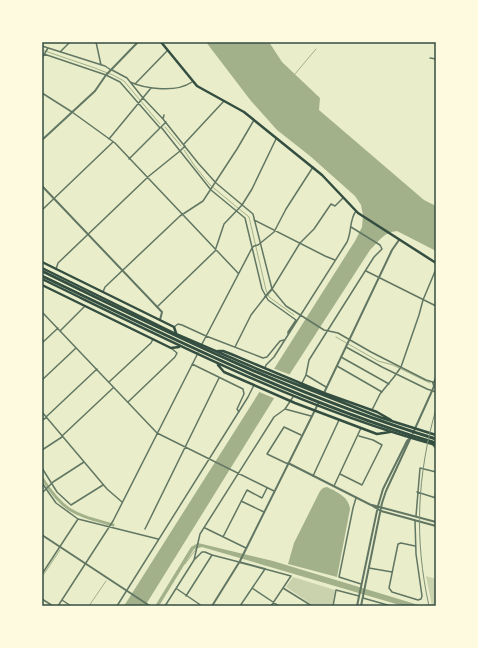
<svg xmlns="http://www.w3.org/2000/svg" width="478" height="648" viewBox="0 0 478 648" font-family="'Space Grotesk',sans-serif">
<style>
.green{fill:#cad2ad}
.water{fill:#a3b18a}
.pier{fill:#e9edc9}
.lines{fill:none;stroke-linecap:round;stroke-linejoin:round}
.stream{stroke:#a3b18a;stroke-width:1}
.canal{stroke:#a3b18a;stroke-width:3}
.minor{stroke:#617663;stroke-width:1.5}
.tertiary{stroke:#617663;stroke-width:2}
.primary{stroke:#344e41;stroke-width:2.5}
.trunk{stroke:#344e41;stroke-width:2.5}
.motorway{stroke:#344e41;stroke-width:3}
.rail{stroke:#7c8e77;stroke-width:1}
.neatline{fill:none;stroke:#344e41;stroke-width:1.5}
</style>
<rect width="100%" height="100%" fill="#e9edc9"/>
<path class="green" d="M 426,576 L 436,579 L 436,606 L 432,606 Z
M 293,577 L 335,590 L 332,606 L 314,606 L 286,587 Z"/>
<path class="water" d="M 206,42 L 269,42 L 282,62 L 320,98 L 319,110 L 424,200 L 436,206 L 436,251 L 397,231 C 384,232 379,241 370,250 L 273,400 L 145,606 L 124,606 L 355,241 L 362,227 L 363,215 L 361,205 L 355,196 L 310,156 L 277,130 L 251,101 Z
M 327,487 C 337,492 349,497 350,509 L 337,577 L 288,564 L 294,543 L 320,491 L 323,488 Z
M 198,543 L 273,561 L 422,606 L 403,606 L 202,547 L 194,549 L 159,606 L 155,606 L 191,547 Z"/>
<path class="pier" d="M 272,368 L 291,375 L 276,399 L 257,391 Z"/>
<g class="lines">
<path class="stream" d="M 42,50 L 92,67 L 113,75 L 124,81 L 160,124
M 295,74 L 316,49
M 165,127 L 181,146
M 184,150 L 194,165 L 210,185 L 249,217 L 266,290 L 269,297 L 294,315
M 336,337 L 378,361 L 393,365 L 430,383
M 185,564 L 196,549
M 44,574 L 60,550
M 89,606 L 106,581"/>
<path class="canal" d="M 42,478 C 64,513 75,514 113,525"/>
<path class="minor" d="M 96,42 L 101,65
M 42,46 L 105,66 L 111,70
M 60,52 L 70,42
M 44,54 L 106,75 L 120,82 L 160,128
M 42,58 L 48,48
M 430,58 L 436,59
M 112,70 L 127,78 L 143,98 L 163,119
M 130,82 C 146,89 176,93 192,82
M 135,84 L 167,51
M 42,93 L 72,112 L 115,143 L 238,273
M 164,115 L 163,119 L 198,163 L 216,183 L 253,214 L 272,289 L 286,306 L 324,330 L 338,333 L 371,352 L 426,380 L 436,383
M 161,127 L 211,190 L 245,218 L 262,289 L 268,300 L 296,320 L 288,332 L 288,335
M 109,139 L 151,88
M 184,144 L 224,101
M 180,151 L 185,146
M 129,159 L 166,122
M 42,210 L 113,142
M 254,220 L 325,256 L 335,260
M 300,243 L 314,229 L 331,204 L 335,206 L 343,198
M 56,269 L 58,263 L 149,176 L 180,151
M 366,271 L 436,306
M 272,289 L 300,243
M 103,292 L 105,287 L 180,216 L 203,201 L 237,149 L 254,120
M 157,307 L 215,251 L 224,224 L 242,205 L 252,189 L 276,139
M 42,312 L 157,433 L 274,491
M 174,327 L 178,324 L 182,325 L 206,336 L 263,358 L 267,357 L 280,341 L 284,340
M 60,331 L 84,307
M 42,343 L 58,328
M 202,344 L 252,248 L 254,246 L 258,245 L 274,232 L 286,209 L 313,167
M 235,347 L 251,315 L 265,297
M 346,347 L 382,367 L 427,389 L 436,392
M 341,357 L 389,384
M 192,364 L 243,389 L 244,394 L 237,409 L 239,412
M 337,366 L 382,392
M 265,368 L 266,365 L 274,357 L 347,242 C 352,232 349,220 356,211
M 306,375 L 326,387
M 42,380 L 76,348
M 109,382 L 151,343 L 153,339
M 434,382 L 436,376
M 302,383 L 306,375 L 309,360 L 374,257 L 382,249 L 380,245 L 351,227
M 128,402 L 175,357 L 177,353 L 171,348
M 285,409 L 311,416
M 372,410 L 380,394 L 394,377 L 401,367 L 419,315 L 423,300 L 436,269
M 42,412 L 107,489 L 122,502
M 46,417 L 97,369
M 42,420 L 46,418
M 62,436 L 113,388
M 433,445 L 436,449
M 42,450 L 62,437
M 288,464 L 267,454 L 284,427 L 301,435
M 42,468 L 57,492 L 71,505 L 103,485
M 340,474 L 362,485 L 382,445 L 373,440 L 359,436
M 313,476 L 339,420
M 42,483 L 56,503 L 78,519 L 158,539
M 334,486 L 361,428
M 417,492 L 436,498
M 42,493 L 53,482 L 84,462
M 435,497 L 436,492
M 356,498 L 353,508 L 339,577 L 361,584
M 241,501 L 264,512
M 416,516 L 420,468 L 436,472
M 415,521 L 416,554 L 422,596 L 421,599 L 418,600 L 392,592 L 389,588 L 398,544 L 401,543 L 415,546
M 205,528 L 246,548
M 145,529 L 219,378
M 223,537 L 247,490 L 262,498 L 267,488
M 195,559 L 202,552 L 205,552 L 212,555 L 239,562
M 369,568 L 392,572
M 42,574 L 78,519
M 252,588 L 279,606
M 283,588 L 312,606
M 177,589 L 202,606
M 186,596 L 212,555
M 363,598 L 391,606
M 42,599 L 53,606
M 62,600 L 71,606
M 58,606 L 113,521 L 198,353
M 117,606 L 248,397 L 254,385
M 165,606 L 194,560 L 200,534 L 274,417 L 285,409 L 293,397
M 240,606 L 265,569 L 291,576 L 271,606
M 333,606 L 336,590 L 359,596"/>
<path class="tertiary" d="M 42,140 L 95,91 L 106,75 L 138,42
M 42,186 L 162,312 L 160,320
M 265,297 L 272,289
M 324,393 L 392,250 L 399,240
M 413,433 L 432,391 L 434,386 L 433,383
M 288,463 L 371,505 L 381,511 L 436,526
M 372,505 L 436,522
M 42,535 L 150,606
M 239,562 L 265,569
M 212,606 L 240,561 L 318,404
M 357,606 L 378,506 L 383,489 L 407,441 L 409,439
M 361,606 L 382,503 L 386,491 L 411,437"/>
<path class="primary" d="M 161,42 L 197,86 L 244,112 L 322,175 L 358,213 L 436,263"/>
<path class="trunk" d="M 42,262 L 174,327 L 176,333
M 42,268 L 176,334 L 262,371 L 382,418 L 436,435
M 42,279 C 170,341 298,407 436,445
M 42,285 L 171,348 L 179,347
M 218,351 L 223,351 L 231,354 L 324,393 L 377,412 L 391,420
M 218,365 L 224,372 L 295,403 L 361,428 L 377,434 L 390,432"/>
<path class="motorway" d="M 42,271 C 170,334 299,397 436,439
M 42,276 C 171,338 299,402 436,443"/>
<path class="rail" d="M 429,606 C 414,539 417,475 436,409"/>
</g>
<rect width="478" height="648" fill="none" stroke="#fefae0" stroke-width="86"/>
<rect x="43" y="43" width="392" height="562" class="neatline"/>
</svg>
